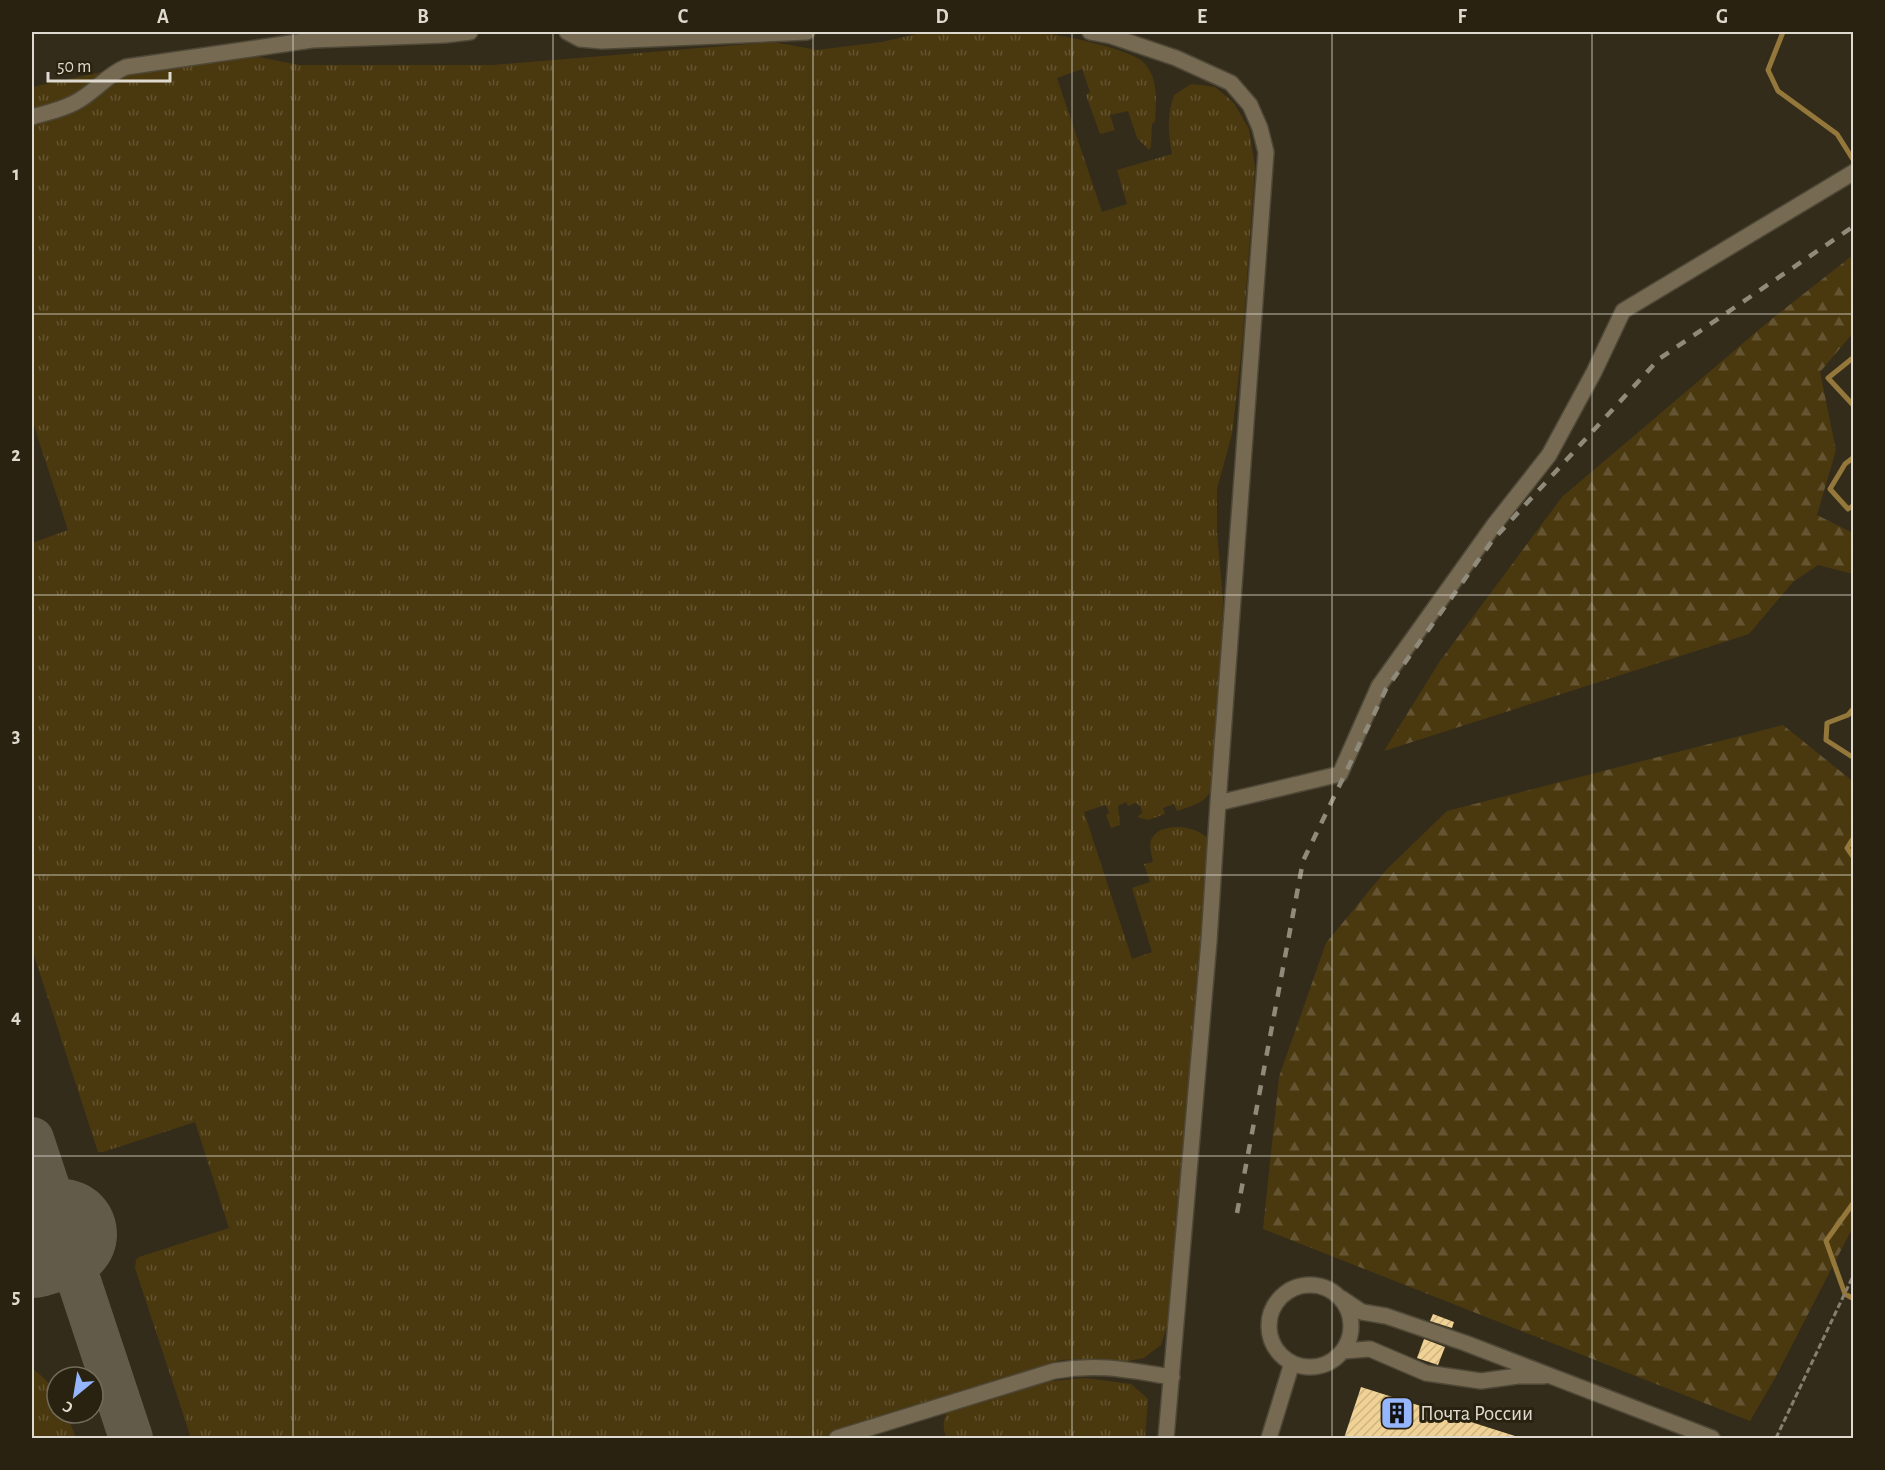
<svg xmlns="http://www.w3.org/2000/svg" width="1885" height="1470" viewBox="0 0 1885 1470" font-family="'Alegreya Sans',sans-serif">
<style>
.grass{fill:url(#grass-tufts)}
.forest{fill:url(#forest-firs)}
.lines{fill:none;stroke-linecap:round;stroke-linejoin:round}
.stream{stroke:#94783b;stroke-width:5}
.taxiway{stroke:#625b4a;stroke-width:44}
.runway{stroke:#625b4a;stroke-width:110}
.building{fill:url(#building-hatch)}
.minor-casing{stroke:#4f4837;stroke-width:18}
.path{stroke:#867f71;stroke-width:3;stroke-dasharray:6 3;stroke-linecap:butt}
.minor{stroke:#766a52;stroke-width:15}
.rail{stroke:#908a7b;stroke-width:4.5;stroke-dasharray:10 10;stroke-linecap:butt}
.grid{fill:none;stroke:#dfdacf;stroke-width:1.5;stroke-opacity:0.55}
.labels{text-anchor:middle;stroke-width:6;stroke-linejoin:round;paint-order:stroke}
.poi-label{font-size:21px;fill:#dfdacf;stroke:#2a2210;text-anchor:start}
.neatline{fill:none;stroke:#dfdacf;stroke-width:2}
.grid-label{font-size:20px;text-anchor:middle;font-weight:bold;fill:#dfdacf}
</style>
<defs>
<pattern id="grass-tufts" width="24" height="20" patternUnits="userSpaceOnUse" patternTransform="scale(1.5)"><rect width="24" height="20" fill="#4a380f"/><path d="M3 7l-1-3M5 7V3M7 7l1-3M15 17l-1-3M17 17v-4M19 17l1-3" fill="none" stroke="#645431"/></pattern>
<pattern id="forest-firs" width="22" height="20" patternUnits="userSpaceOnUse" patternTransform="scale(1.5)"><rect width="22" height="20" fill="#4a380f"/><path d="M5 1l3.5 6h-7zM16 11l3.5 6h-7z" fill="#645431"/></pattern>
<pattern id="building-hatch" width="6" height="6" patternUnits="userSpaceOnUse" patternTransform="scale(1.5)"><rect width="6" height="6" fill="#f0d294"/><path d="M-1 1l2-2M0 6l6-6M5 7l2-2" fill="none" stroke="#cdb583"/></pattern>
</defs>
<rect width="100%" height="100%" fill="#342c1a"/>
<path class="grass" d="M 939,32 C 970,32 1004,28 1036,32 C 1057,34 1134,49 1145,64 C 1159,80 1156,102 1155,122 L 1152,124 L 1151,146 L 1149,150 L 1137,138 L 1128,111 L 1110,115 L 1115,130 L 1100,134 L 1086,95 L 1090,92 L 1082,69 L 1057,78 L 1102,212 L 1127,204 L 1117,170 L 1172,154 C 1168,133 1167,115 1174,95 L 1191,84 L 1201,85 L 1215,87 L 1234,103 L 1249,129 L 1255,167 L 1242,347 L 1232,434 L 1217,489 L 1217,532 L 1223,601 L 1217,769 C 1211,799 1206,802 1177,811 L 1174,804 L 1163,808 L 1165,814 L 1148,820 L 1137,817 L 1142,813 L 1141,807 L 1136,803 L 1128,806 L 1126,802 L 1118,806 L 1120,825 L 1111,828 L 1106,815 L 1109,813 L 1107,807 L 1105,805 L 1084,812 L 1132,959 L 1152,952 L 1132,888 L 1150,882 L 1144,864 L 1153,862 C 1152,855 1148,845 1152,838 C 1162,820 1205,825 1213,846 C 1215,851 1215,859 1215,865 L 1168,1323 L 1161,1345 L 1144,1358 L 1123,1362 L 1080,1359 L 1061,1360 L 820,1438 L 191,1438 L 135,1268 L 136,1260 L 139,1257 L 229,1228 L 195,1122 L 103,1152 L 98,1152 L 32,949 L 32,543 L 68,530 L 34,426 L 32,426 L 32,87 L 213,48 L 299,65 L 492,65 L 773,42 L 817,50 L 882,42 L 921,33 Z
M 32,1368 C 50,1383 57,1388 57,1413 L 66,1413 L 76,1438 L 32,1438 Z
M 1085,1378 L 1131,1384 L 1148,1399 L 1145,1438 L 946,1438 C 943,1427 942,1420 949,1410 L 1032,1383 Z"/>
<path class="forest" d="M 1853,255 L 1853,333 L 1820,372 L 1836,450 L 1817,515 L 1853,533 L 1853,574 L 1818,565 L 1793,582 L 1749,634 L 1384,751 L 1440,661 L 1562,497 L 1768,322 Z
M 1783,725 L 1850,779 L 1853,780 L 1853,1227 L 1775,1378 L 1750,1421 L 1263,1229 L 1279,1077 L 1326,943 L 1387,869 L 1447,811 Z"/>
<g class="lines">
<path class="stream" d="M 1783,32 L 1768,70 L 1778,91 L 1837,134 L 1854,161
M 1854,357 L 1828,378 L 1854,406
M 1854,457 L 1845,464 L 1830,489 L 1848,509 L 1854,505
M 1854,708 L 1848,715 L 1827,723 L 1826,740 L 1854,758
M 1854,837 L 1847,848 L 1854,858
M 1854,1202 L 1826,1241 L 1845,1294 L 1854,1299"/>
<path class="taxiway" d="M 32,1139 L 131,1438"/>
<path class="runway" d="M 32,1243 L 62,1234"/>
</g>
<path class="building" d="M 1433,1314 L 1454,1322 L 1452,1328 L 1430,1321 Z
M 1424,1339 L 1445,1347 L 1438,1365 L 1417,1358 Z
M 1361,1387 L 1515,1436 L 1514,1438 L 1344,1438 Z"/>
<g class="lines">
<g class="minor-casing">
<path id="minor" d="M 567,32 L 580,39 L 602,41 L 807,32
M 1090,32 L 1111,36 L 1176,58 L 1231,83 L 1250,105 L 1260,128 L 1266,152 L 1218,803 L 1209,941 L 1166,1438
M 32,117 C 49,112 69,108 84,97 C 99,87 109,74 126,67 L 312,40 L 445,35 L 470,32
M 1218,803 L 1340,774 L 1379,686 L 1494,525 L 1549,455 L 1594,372 L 1623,311 L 1854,172
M1269 1326a41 41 0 1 1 82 0a41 41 0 1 1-82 0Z
M 1341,1298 L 1362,1312 L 1386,1316 L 1465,1343 L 1712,1438
M 1343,1351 L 1370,1349 L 1426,1373 L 1481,1381 L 1518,1376 L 1544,1376
M 837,1438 L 1054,1371 C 1098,1363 1128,1370 1172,1377
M 1269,1438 L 1292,1363"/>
</g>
<path class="path" d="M 1776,1438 L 1854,1274"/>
<use href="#minor" class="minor"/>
<path class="rail" d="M 1237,1213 L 1303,861 L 1386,689 L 1492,541 L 1659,359 L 1854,226"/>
</g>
<path class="grid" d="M 293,32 L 293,1438M 553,32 L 553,1438M 813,32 L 813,1438M 1072,32 L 1072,1438M 1332,32 L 1332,1438M 1592,32 L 1592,1438M 32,314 L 1854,314M 32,595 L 1854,595M 32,875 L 1854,875M 32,1156 L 1854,1156"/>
<defs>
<g id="building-square" transform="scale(1.725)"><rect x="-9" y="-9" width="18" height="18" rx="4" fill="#95b6fd" stroke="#2a2210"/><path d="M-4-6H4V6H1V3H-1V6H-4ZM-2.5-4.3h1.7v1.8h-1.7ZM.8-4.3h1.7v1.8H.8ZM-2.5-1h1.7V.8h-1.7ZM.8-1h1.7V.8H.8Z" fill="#111"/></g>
</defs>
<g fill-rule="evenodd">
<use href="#building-square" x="1397" y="1413"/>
</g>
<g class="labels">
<g class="poi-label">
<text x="1420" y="1420">Почта России</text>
</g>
</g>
<rect width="1885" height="1470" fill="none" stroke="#2a2210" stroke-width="66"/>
<g transform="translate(75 1395) rotate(210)"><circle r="28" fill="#2a2210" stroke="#726c5c" stroke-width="1.5"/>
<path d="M0-4.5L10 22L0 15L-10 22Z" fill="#95b6fd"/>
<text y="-9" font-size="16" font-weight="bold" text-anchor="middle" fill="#dfdacf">С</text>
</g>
<path d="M48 72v9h122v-9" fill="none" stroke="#dfdacf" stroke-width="3"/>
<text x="57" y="72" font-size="18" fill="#dfdacf" stroke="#2a2210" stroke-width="4.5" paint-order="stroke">50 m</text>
<rect x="33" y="33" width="1819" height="1404" class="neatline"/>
<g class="grid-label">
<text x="163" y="23">A</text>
<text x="423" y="23">B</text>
<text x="683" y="23">C</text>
<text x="942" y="23">D</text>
<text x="1202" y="23">E</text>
<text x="1462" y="23">F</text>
<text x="1722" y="23">G</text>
<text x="16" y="180">1</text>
<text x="16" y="461">2</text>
<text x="16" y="742">3</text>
<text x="16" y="1023">4</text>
<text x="16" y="1303">5</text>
</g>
</svg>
